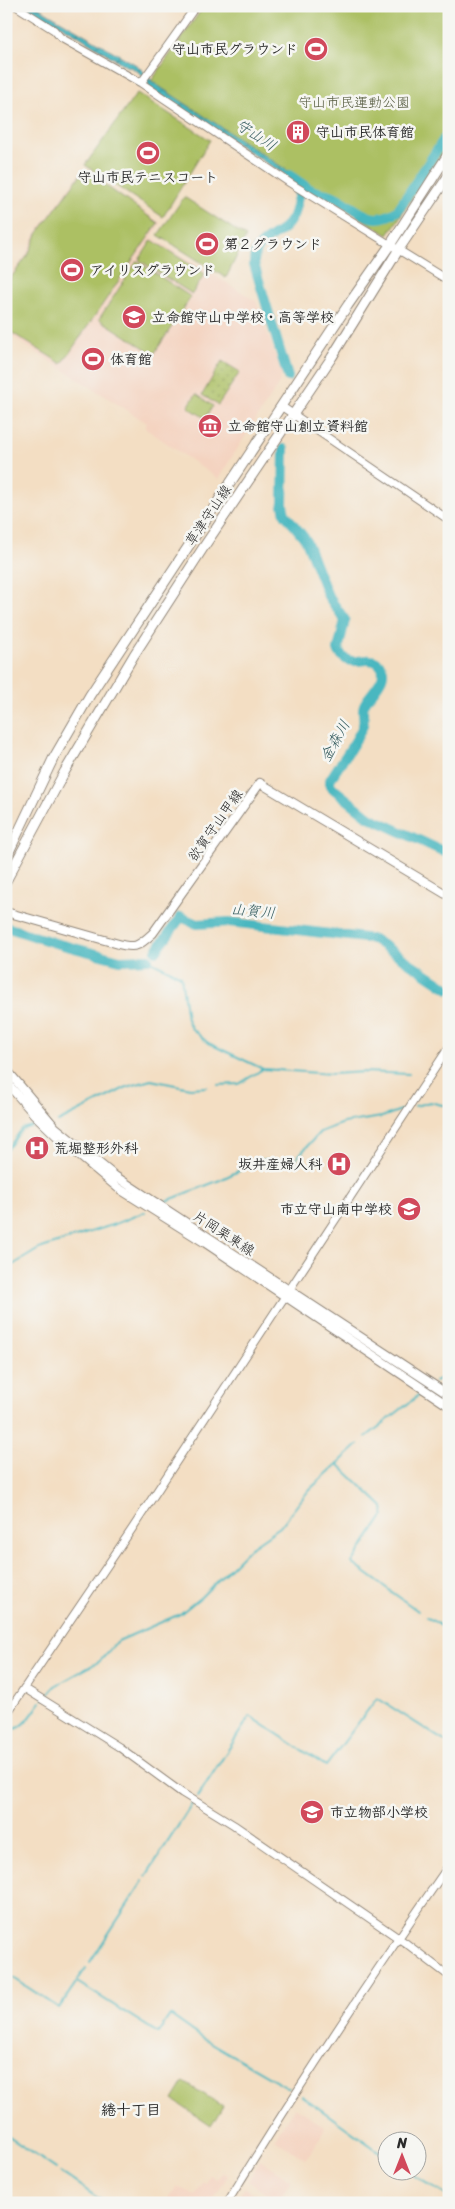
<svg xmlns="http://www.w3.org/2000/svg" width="455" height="2209" viewBox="0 0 455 2209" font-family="Sriracha,'Klee One',sans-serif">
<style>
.built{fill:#f4d3c0}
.green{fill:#acc064;stroke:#6c7648}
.garden{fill:url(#garden-dots);stroke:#6c7648}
.water{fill:url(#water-waves);stroke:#3a7176}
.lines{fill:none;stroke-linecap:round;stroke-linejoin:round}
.stream{stroke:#48b7c0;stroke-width:2}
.river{stroke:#48b7c0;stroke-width:10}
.tertiary-casing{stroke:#8f8477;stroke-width:9}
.secondary-casing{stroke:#8f8477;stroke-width:10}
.primary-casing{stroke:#8f8477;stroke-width:11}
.tertiary{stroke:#fff;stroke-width:7}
.secondary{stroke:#fff;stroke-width:8}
.primary{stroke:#fff;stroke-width:9}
.labels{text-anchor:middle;stroke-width:5;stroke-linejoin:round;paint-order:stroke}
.poi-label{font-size:14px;font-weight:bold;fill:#2b2b2b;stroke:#f6f6f2;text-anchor:start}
.park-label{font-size:14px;fill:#52583c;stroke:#f6f6f2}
.street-label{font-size:14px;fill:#2b2b2b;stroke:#f6f6f2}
.water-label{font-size:15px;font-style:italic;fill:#355c5f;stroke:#f6f6f2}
.neighbourhood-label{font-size:15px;font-weight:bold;fill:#2b2b2b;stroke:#f6f6f2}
</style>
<defs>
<pattern id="garden-dots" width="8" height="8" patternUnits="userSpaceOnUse" patternTransform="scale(1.25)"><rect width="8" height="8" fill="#acc064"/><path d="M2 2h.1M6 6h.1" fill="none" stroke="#8c9c53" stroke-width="1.8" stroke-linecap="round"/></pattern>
<pattern id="water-waves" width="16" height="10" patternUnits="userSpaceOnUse" patternTransform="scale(1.25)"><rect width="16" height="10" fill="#48b7c0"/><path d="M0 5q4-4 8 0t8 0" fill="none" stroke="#3c959c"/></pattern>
</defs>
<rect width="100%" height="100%" fill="#f6f6f2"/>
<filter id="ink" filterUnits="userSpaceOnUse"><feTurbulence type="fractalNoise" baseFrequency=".02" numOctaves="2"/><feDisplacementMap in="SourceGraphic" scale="10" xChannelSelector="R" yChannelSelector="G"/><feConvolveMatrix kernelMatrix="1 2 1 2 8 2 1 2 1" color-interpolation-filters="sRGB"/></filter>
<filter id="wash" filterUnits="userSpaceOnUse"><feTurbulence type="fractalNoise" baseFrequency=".0096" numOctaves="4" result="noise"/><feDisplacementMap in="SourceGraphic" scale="20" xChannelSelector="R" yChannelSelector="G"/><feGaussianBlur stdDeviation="1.12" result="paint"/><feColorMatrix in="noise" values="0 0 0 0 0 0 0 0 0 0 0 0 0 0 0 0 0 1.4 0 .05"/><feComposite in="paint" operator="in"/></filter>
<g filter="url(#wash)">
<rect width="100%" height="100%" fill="#f3dec3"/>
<path class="built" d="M 83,169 L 161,223 L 152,237 L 256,301 L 282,374 L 278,385 L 218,479 L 145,428 L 147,423 L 6,333 L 6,281 L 25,256 L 35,234 Z
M 295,2107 L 325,2127 L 319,2141 L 305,2159 L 274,2139 Z
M 260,2160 L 291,2180 L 279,2201 L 248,2181 Z
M 222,2172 L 228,2176 L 211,2203 L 166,2203 L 177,2186 L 195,2196 L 203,2181 L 206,2183 L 210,2175 L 217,2179 Z
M 244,2187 L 269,2203 L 235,2203 Z"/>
<path class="green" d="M 204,6 L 449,6 L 449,143 L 388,235 L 147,87 Z
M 137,93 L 210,140 L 163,217 L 85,165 Z
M 84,170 L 158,223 L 62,364 L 6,329 L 6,284 L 28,255 L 37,234 Z
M 184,197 L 246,237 L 226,278 L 158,235 Z
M 152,240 L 205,274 L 192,294 L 139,260 Z
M 137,261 L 191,297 L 154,354 L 99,319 Z
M 196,394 L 213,406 L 205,418 L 188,407 Z
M 184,2082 L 223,2106 L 211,2126 L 173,2100 Z"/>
<path class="garden" d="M 222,361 L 240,372 L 218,405 L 202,395 Z"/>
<path class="water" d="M 24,6 L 36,6 L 138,66 L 154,83 L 300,179 L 299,184 L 150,88 C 146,78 137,68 126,66 L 71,31 Z"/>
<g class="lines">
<path class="stream" d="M 147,959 L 181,976 L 187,1019 L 191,1028 L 208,1043 L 263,1069 L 332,1074 L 365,1072 L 409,1074
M 218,1085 L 239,1084 L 263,1069
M 415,1106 L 430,1102 L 442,1105 L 449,1105
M 58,1122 L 127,1087 L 151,1080 L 190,1088 L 206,1087
M 6,1151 L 22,1129 L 36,1125
M 164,1202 L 220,1180 L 261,1160 C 272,1157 283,1165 294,1161 L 320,1132 L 343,1123 L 382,1117 L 401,1110
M 6,1269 L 39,1249 L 115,1224 L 145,1212
M 435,1382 L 449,1371
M 366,1437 L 424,1391
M 338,1464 L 383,1507 L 384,1515 L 352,1563 L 418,1611
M 427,1617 L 449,1631
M 44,1699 L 55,1686 L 100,1661 L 118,1641 L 180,1614 L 201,1597 L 251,1547 L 280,1527 L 309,1490 L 358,1445
M 246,1722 L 250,1716 L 326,1766 L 377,1698 L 449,1744
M 6,1729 C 24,1732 31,1715 41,1702
M 198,1796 L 245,1724
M 146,1876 L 192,1804
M 90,1962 L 143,1881
M 6,1973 L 59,2008 L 86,1968
M 77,1982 L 158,2033 L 170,2015 L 204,2039 L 289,2088
M 302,2096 L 388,2158
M 6,2135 L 56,2169
M 60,2172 L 105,2203
M 408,2172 L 449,2197"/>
<path class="river" d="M 289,175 C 297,180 304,186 312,190 C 318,193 325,193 331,195 C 356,205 368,230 397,211 L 444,139 L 449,137
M 288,377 L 254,264 C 253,237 281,239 292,218 C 297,208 298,194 301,183
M 284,449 L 283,505 L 285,514 L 306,540 L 328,596 L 345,620 L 338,650 C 350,672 366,653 378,663 C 394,676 367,695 364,705 C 361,712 366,721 362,728 C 354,746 340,763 330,780 L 330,786 L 369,817 L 449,854
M 6,927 L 55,943 L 120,960 L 148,959
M 371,939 L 375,940 L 449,989
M 156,951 L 181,917 L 197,924 L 229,922 L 365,938"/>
</g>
</g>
<g filter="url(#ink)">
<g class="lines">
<g class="tertiary-casing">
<path id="tertiary" d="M 16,6 L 54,30 L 61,38 L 141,83 L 290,183 L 449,281
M 141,83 L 196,6
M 281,406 L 449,520
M 24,1688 L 119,1747 L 182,1793 L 234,1825 L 407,1944 L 449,1976
M 6,1715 L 132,1529 L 449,1047
M 227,2203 C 297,2088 372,1976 449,1865"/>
</g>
<g class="secondary-casing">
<path id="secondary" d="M 6,912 L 115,943 C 135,949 138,947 153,933 L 260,783 L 449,896
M 6,1069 L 55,1127 L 115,1176 L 449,1395
M 6,1082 L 34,1114 L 63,1142 L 118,1188 L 204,1242 L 449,1406"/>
</g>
<g class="primary-casing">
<path id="primary" d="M 6,858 L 53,759 L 90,695 L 348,305 L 390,245 L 449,153
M 6,881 L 65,771 L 134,655 L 203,548 L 332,357 L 399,249 L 449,175"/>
</g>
<use href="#tertiary" class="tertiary"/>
<use href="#secondary" class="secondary"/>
<use href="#primary" class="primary"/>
</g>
</g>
<defs>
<g id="stadium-disc" transform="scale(1.25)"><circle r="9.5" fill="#d1495b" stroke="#f6f6f2"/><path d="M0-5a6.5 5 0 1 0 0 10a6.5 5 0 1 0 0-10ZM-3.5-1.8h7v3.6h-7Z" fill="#fff"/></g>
<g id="building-disc" transform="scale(1.25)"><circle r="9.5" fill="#d1495b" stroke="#f6f6f2"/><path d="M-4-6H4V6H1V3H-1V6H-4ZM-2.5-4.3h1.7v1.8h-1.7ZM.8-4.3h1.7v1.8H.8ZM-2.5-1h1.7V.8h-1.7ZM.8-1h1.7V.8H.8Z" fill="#fff"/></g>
<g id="school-disc" transform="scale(1.25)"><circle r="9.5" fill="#d1495b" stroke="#f6f6f2"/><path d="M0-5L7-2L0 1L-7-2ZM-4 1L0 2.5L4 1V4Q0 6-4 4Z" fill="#fff"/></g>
<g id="museum-disc" transform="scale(1.25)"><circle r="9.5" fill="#d1495b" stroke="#f6f6f2"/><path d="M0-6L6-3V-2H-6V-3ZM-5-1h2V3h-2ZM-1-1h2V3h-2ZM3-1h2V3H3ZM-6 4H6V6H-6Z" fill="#fff"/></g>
<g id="hospital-disc" transform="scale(1.25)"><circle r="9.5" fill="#d1495b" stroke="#f6f6f2"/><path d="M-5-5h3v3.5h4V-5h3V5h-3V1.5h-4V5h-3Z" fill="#fff"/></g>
</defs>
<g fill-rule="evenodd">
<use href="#stadium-disc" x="316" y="49"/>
<use href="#building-disc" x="298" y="132"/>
<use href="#stadium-disc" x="148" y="153"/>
<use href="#stadium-disc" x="207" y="244"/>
<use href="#stadium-disc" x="72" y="270"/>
<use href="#school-disc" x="134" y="317"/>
<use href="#stadium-disc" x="93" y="359"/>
<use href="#museum-disc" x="210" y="426"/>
<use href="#hospital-disc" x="37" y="1148"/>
<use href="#hospital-disc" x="339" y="1164"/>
<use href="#school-disc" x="409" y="1209"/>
<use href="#school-disc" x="312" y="1812"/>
</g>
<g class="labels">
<g class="poi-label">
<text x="298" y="54" text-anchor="end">守山市民グラウンド</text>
<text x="316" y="137">守山市民体育館</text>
<text x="148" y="182" text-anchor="middle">守山市民テニスコート</text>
<text x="224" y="249">第２グラウンド</text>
<text x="90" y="275">アイリスグラウンド</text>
<text x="152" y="322">立命館守山中学校・高等学校</text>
<text x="110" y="364">体育館</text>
<text x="228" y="431">立命館守山創立資料館</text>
<text x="54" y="1153">荒堀整形外科</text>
<text x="322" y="1169" text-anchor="end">坂井産婦人科</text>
<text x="392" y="1214" text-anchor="end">市立守山南中学校</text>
<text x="330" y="1817">市立物部小学校</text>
</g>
<g class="park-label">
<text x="354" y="107">守山市民運動公園</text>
</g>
<g class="street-label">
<text transform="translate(208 515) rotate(-56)" y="5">草津守山線</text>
<text transform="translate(215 825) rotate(-55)" y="5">欲賀守山甲線</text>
<text transform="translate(224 1233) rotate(33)" y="5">片岡栗東線</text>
</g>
<g class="water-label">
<text transform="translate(256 135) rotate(33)" y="5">守山川</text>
<text transform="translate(335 741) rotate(-61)" y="5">金森川</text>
<text transform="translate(253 911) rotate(5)" y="5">山賀川</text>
</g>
<g class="neighbourhood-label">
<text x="131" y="2115">綣十丁目</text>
</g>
</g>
<rect width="455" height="2209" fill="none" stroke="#f6f6f2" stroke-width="25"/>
<g transform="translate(402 2156)"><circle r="24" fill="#f6f6f2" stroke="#a5a5a2"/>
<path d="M0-4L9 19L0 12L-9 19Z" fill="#d1495b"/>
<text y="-8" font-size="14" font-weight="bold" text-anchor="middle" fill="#2b2b2b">N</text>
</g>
</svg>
